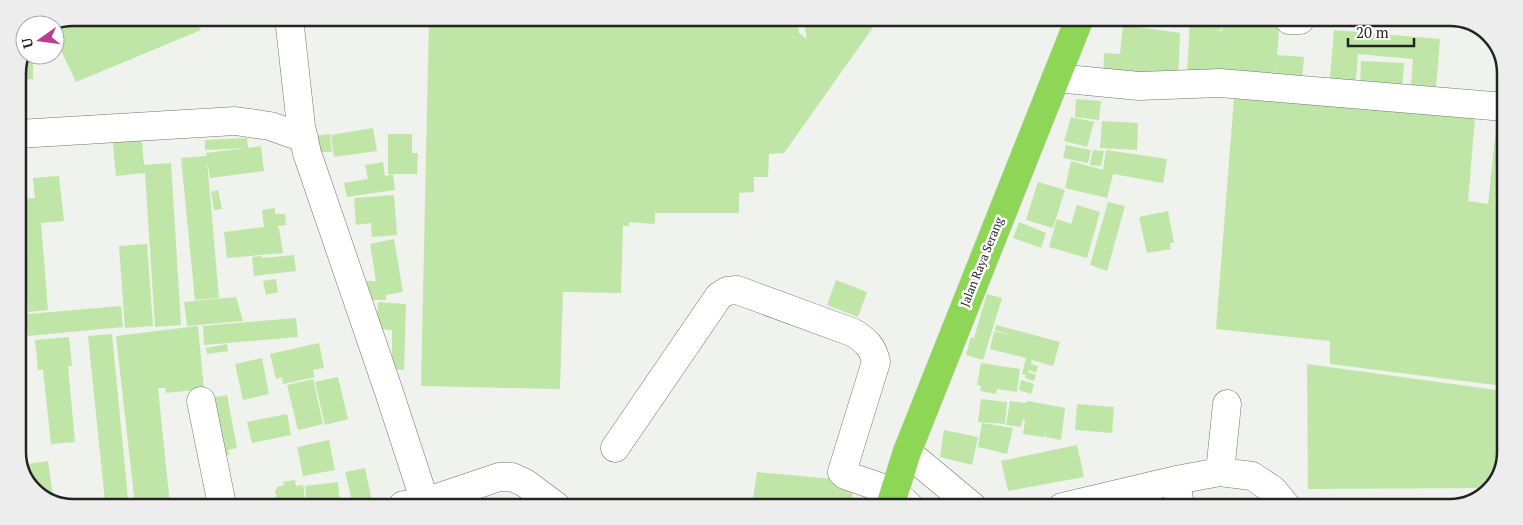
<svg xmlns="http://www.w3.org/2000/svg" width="1523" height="525" viewBox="0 0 1523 525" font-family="'PT Serif',serif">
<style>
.building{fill:#bfe6a6}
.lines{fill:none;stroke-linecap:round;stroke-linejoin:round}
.minor-casing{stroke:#727570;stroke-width:29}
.highway-casing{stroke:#cfcfce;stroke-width:29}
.minor{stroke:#fff;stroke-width:28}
.highway{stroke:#8ed655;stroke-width:28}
.labels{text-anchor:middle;stroke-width:5;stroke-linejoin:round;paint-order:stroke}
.street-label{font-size:12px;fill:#232422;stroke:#fff}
.rim{fill:none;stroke:#232422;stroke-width:2.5}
</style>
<rect width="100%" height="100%" fill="#eff2ed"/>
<path class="building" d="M 73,18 L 195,18 L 201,30 L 76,82 L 55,38 L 55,25 Z
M 429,18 L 815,19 L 815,22 L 798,22 L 799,33 L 807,39 L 804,24 L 817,24 L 819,19 L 879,19 L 784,153 L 769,154 L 768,177 L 754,177 L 754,192 L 739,193 L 739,213 L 655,213 L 655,224 L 629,222 L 629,226 L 623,226 L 621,293 L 563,292 L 560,389 L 421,386 Z
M 1190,20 L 1222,20 L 1221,30 L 1212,30 L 1222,31 L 1223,24 L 1267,27 L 1267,20 L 1280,20 L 1277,55 L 1304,57 L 1302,80 L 1276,78 L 1277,63 L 1275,81 L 1187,74 Z
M 1123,25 L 1180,33 L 1178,83 L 1103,78 L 1104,53 L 1120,54 Z
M 1334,30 L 1440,39 L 1435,100 L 1410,98 L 1413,59 L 1358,54 L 1355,91 L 1329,89 Z
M 24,55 L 33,55 L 33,79 L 18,80 L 18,70 Z
M 1361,61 L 1404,63 L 1402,93 L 1360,91 Z
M 18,83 L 23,83 L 25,114 L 18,114 Z
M 1235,85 L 1476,106 L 1468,201 L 1488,204 L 1496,129 L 1505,130 L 1503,386 L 1330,364 L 1330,341 L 1216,329 Z
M 1076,99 L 1101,101 L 1099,120 L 1075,117 Z
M 1071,117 L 1094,122 L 1087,147 L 1064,141 Z
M 1102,121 L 1138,123 L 1137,150 L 1100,148 Z
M 373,128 L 377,151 L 334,157 L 331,135 Z
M 141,131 L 144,165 L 171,163 L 181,325 L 155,327 L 145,173 L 116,176 L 112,134 Z
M 330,134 L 332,152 L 316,152 L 315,136 Z
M 388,134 L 412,134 L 412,153 L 418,153 L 417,174 L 388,174 Z
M 247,138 L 248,148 L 261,146 L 264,171 L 210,178 L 207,161 L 219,298 L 195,300 L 181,158 L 207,156 L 206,153 L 246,148 L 205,150 L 205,140 Z
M 1066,145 L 1091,150 L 1088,163 L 1063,158 Z
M 1093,150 L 1104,151 L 1101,166 L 1090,165 Z
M 1106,150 L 1167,159 L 1163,183 L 1113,174 L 1107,198 L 1065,188 L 1071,161 L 1103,170 Z
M 383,162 L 385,176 L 393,174 L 395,190 L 347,197 L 344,183 L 368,179 L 365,165 Z
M 59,176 L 64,221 L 41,223 L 48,310 L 28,312 L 18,199 L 35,198 L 33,178 Z
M 1038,182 L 1065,190 L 1053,228 L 1026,220 Z
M 218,190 L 222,209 L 214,210 L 211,192 Z
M 394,195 L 397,235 L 372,237 L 371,223 L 356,225 L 354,198 Z
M 1108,202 L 1125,206 L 1107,271 L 1090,265 Z
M 1077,205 L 1100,212 L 1087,258 L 1049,247 L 1057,219 L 1071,224 Z
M 275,208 L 275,214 L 285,214 L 286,225 L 277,226 L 279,228 L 283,253 L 227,258 L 224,232 L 264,227 L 262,210 Z
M 1168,211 L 1174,243 L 1170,243 L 1171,249 L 1147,253 L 1139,217 Z
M 1019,222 L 1046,233 L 1041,248 L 1013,238 Z
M 394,239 L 403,292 L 386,295 L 386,300 L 368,300 L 367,281 L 376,281 L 370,244 Z
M 147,244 L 153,326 L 125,328 L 119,246 Z
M 18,247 L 20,247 L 23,274 L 18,275 Z
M 294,255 L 296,271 L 254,276 L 252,257 L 262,256 L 262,258 Z
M 23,276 L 28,314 L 121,306 L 123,327 L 28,336 L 25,314 L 18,315 L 18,277 Z
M 276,279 L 278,292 L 266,295 L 263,281 Z
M 836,280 L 867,292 L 858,317 L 827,305 Z
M 987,294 L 1002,298 L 983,360 L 966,355 L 971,337 L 974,338 Z
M 236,297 L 243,321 L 187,326 L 184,302 Z
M 378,302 L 406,304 L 404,370 L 394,369 L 392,366 L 392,330 L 377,329 Z
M 296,318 L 298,337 L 204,345 L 203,326 Z
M 996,325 L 1060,342 L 1053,366 L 1032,360 L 1031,364 L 1038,366 L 1036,373 L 1029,370 L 1028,372 L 1036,375 L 1034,381 L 1025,378 L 1026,375 L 1022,374 L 1026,358 L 990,349 L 994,331 L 1014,336 L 995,330 Z
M 198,326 L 204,389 L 166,393 L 165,388 L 158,388 L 170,505 L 135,505 L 116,336 Z
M 112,334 L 128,499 L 105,501 L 88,336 Z
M 69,337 L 72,366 L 68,366 L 75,442 L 51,444 L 43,370 L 38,370 L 35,340 Z
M 319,343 L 324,368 L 313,370 L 315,377 L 283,384 L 282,377 L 276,379 L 270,354 Z
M 227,344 L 228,351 L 207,354 L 206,348 Z
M 262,358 L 269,394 L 243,400 L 235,364 Z
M 981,363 L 1020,369 L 1017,392 L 997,389 L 996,394 L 980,391 L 981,386 L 977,385 Z
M 1307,364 L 1503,391 L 1503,469 L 1489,488 L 1308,489 Z
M 338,377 L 348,419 L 325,425 L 315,382 Z
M 313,379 L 323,424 L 298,430 L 287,385 Z
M 1021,380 L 1034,384 L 1031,394 L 1019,390 Z
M 227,395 L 237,448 L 228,450 L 229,455 L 222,456 L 210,398 Z
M 981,399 L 1007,402 L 1005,424 L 978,422 Z
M 1010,401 L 1025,403 L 1028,401 L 1065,408 L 1061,440 L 1045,437 L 1046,429 L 1044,437 L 1023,434 L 1025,420 L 1023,420 L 1024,414 L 1021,427 L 1006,425 Z
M 1077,404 L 1114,407 L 1112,433 L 1075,430 Z
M 287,414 L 291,435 L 252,443 L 247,422 Z
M 982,423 L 1013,428 L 1007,454 L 978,447 Z
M 944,430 L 978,437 L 972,465 L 940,457 Z
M 329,440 L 335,470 L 303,476 L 297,447 Z
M 1077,445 L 1084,477 L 1008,491 L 1001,461 Z
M 48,461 L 53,497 L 46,498 L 29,486 L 21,465 Z
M 365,468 L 372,502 L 353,505 L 345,472 Z
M 757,472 L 855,481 L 850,506 L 752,506 Z
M 295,480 L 296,486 L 303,485 L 306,505 L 278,505 L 275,490 L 277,489 L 277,487 L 284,485 L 283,482 Z
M 338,482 L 340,504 L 307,505 L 305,486 Z
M 1259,497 L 1260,507 L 1241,507 L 1240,500 Z
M 1239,499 L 1240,507 L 1182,507 L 1182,506 Z"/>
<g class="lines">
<g class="minor-casing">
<path id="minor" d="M 289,18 L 301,126 L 307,153 L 389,392 L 426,505
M 1289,20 L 1300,20
M 1056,78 L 1139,86 L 1220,83 L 1505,107
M 18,134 L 235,121 L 270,126 L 304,138
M 201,401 L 222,505
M 615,448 L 719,296 L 727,291 L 737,290 L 854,333 C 866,341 873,347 876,362 L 842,472 L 845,475 L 894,492 L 909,506
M 907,452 L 973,507
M 1220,472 L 1227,404
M 1176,480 L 1180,507
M 403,505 L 425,502 L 499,477 L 512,477 L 525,483 L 556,506
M 1062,507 L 1176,480 L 1220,472 L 1252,476 L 1273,490 L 1287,507"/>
</g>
<g class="highway-casing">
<path id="highway" d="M 890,506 L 907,452 L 1079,20"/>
</g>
<use href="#minor" class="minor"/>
<use href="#highway" class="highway"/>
</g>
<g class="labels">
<g class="street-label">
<text transform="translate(982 262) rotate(-68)" y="4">Jalan Raya Serang</text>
</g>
</g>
<path d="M0 0H1523V525H0ZM73 26H1450A47 47 0 0 1 1497 73V452A47 47 0 0 1 1450 499H73A47 47 0 0 1 26 452V73A47 47 0 0 1 73 26Z" fill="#ededed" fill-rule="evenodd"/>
<path class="rim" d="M73 26H1450A47 47 0 0 1 1497 73V452A47 47 0 0 1 1450 499H73A47 47 0 0 1 26 452V73A47 47 0 0 1 73 26Z"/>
<g transform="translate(40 40) rotate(256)"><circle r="24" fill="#ffffff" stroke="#a7a7a7"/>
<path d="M0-4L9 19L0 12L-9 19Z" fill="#b83e90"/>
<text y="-8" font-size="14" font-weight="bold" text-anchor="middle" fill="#232422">U</text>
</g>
<path d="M1348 38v8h66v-8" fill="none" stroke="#232422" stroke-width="2.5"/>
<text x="1356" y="38" font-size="15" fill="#232422" stroke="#ffffff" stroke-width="4" paint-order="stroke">20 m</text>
</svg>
